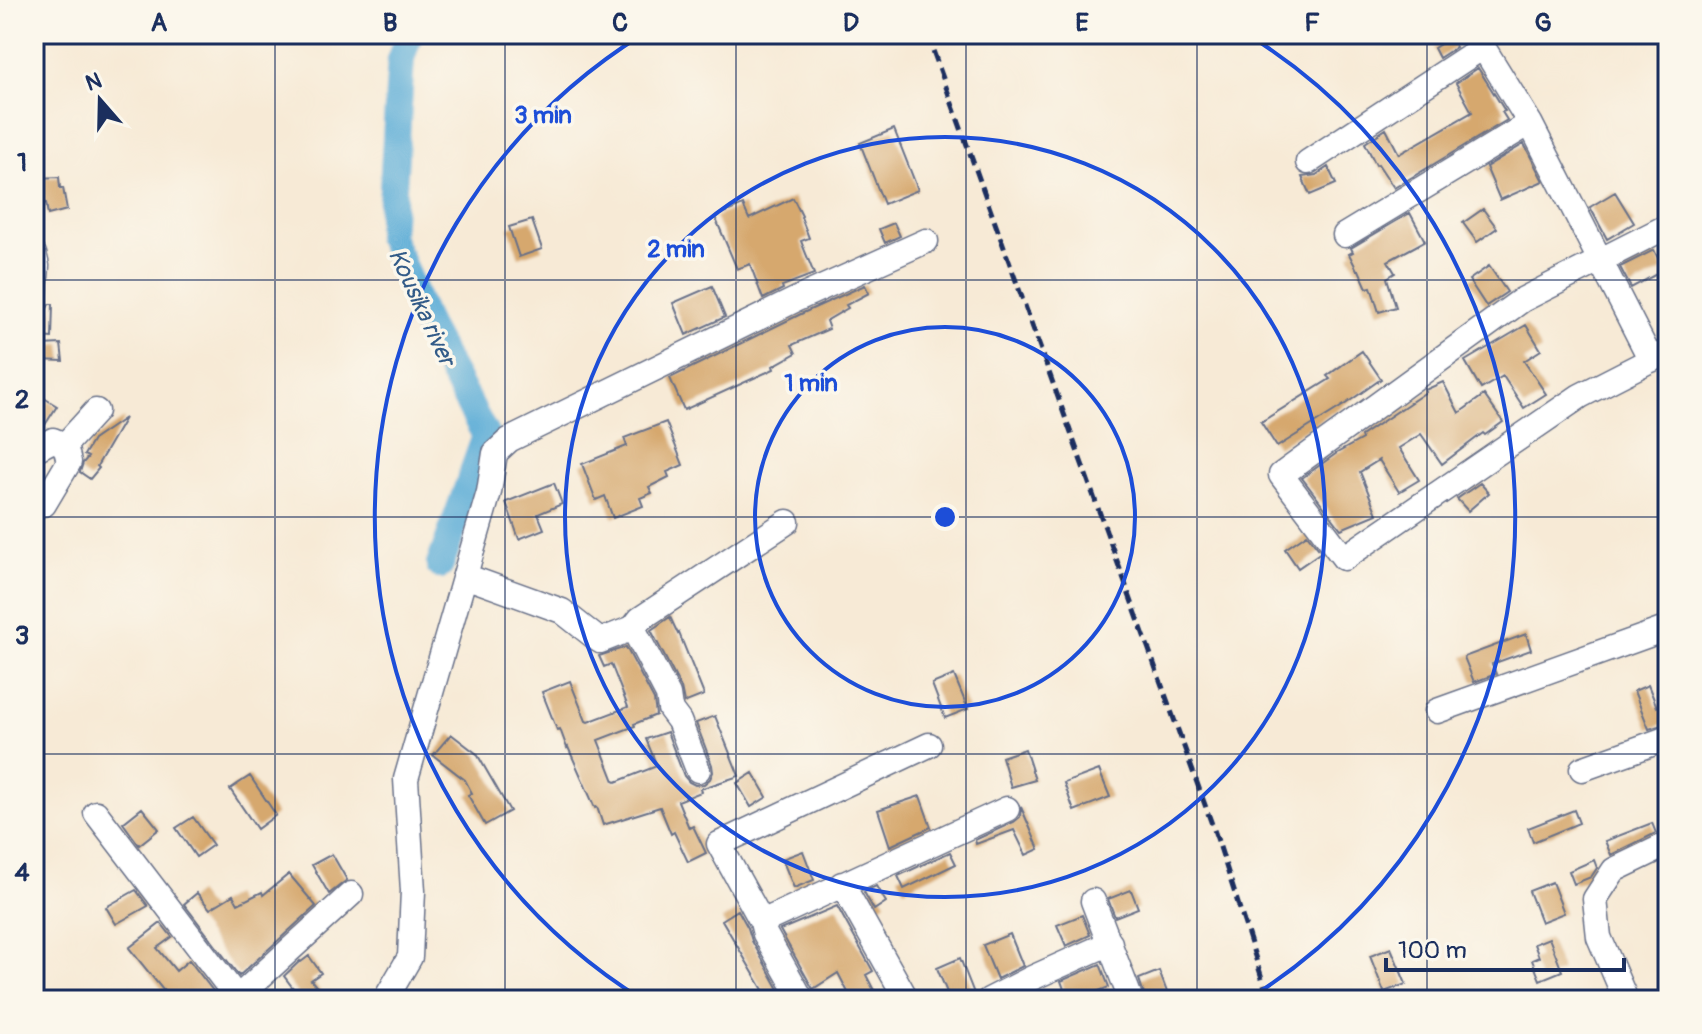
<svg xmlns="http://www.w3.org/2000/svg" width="1702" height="1034" viewBox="0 0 1702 1034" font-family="Pangolin,sans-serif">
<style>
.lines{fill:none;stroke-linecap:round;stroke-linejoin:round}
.river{stroke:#5dadd7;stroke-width:28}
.building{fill:#d6a86e}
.minor-casing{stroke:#687088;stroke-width:27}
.minor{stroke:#fff;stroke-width:24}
.rail{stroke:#1b2f5e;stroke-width:5;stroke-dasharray:12 6;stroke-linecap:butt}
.grid{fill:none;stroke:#1b2f5e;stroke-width:2;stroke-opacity:0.55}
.ring{fill:none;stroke:#1d4ed8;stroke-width:4}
.labels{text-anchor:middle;stroke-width:7;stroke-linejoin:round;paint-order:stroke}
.water-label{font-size:24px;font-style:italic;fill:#325b88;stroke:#fbf7ec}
.centre{fill:#1d4ed8;stroke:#fbf7ec;stroke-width:4}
.ring-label{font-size:24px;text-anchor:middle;font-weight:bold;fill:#1d4ed8;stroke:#fbf7ec;stroke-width:7;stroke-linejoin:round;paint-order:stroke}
.neatline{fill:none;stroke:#1b2f5e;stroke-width:3}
.grid-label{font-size:26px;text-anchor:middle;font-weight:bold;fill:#1b2f5e}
</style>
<rect width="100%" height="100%" fill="#fbf7ec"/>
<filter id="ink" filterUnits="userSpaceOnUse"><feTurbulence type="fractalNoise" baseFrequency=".0125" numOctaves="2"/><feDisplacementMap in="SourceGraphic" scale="16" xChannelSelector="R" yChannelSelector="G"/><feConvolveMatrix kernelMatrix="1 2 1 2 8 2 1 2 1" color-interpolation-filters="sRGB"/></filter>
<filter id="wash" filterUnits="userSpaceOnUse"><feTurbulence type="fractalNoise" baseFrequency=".006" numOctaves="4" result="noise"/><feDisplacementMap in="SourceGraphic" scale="32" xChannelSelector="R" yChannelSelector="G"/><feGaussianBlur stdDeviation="1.8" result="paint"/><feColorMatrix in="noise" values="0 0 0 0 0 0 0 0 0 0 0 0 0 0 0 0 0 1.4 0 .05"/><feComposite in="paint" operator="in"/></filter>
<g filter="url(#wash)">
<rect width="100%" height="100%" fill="#f7ead6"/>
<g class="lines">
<path class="river" d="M 409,34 L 401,58 L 390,236 L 427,326 L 486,436 L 440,565"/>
</g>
<g id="blocks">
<path class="building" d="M 1450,38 L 1456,47 L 1439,58 L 1434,48 Z
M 1478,68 L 1505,111 L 1502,112 L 1507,120 L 1394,188 L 1378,164 L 1376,165 L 1365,143 L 1386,129 L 1399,154 L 1472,112 L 1456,83 Z
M 894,129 L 918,190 L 884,204 L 860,143 Z
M 1524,144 L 1543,181 L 1500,200 L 1486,167 Z
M 1328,167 L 1336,184 L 1310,195 L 1302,177 L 1316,175 Z
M 59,177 L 60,188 L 63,188 L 67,210 L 48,215 L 46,203 L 41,204 L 37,178 Z
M 1615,192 L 1634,223 L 1607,239 L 1590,207 Z
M 793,198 L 802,216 L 801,217 L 809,238 L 801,241 L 814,274 L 782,286 L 783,289 L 763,299 L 750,264 L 737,269 L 715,217 L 743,205 L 749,219 Z
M 1483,209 L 1497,228 L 1477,242 L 1463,223 Z
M 1410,213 L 1425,241 L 1388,261 L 1395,273 L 1387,278 L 1396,307 L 1379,312 L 1371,287 L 1367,288 L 1359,270 L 1357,270 L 1349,254 L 1353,252 L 1351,248 Z
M 532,220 L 542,249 L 519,257 L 509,227 Z
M 894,223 L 900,236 L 885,243 L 879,229 Z
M 1654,250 L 1664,270 L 1631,288 L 1620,267 Z
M 1489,266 L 1507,292 L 1486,306 L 1469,280 Z
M 865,285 L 869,293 L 846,305 L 848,308 L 826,321 L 829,329 L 792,345 L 796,353 L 773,366 L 774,369 L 684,410 L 670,378 L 803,313 Z
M 712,286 L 725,317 L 686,335 L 673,303 Z
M 49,304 L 53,304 L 52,338 L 40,337 L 41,315 L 46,311 Z
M 1526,325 L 1541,350 L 1524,361 L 1546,394 L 1524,408 L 1503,376 L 1481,389 L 1465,361 Z
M 61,344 L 63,361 L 40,360 L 41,345 Z
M 1362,351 L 1381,379 L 1344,405 L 1277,447 L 1261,422 L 1330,379 L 1327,376 Z
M 1443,382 L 1459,413 L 1484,395 L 1503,422 L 1485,435 L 1483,433 L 1442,464 L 1421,434 L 1399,448 L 1419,480 L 1399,492 L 1379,460 L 1360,472 L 1377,514 L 1341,529 L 1302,478 L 1337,453 L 1362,439 L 1361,436 L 1426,392 L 1425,390 Z
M 39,395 L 57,406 L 43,428 L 34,433 L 34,403 Z
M 125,418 L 97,466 L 99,468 L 90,479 L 80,472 L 83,463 L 88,457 L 84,455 L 93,440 Z
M 666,422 L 683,465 L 667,472 L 669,477 L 649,487 L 652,493 L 640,498 L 643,506 L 613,518 L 605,496 L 596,500 L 582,464 L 627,446 L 624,438 Z
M 554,483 L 562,504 L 538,514 L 544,529 L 519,539 L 506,502 Z
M 1480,483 L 1489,493 L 1468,511 L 1457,499 Z
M 1307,534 L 1321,552 L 1298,568 L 1285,549 Z
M 670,617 L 678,634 L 679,633 L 704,695 L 684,703 L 681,688 L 651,630 Z
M 1526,634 L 1531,650 L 1492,664 L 1496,674 L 1474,682 L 1464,657 Z
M 626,647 L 654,700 L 656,715 L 634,724 L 635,726 L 598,740 L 614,781 L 616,782 L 657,766 L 646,739 L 667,732 L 684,776 L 689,782 L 695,785 L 704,784 L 710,779 L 713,772 L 712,765 L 696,723 L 715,716 L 739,776 L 700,789 L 701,792 L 678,801 L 689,828 L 693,826 L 706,853 L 688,862 L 674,832 L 671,834 L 660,807 L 603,825 L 597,807 L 595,808 L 568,747 L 567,748 L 560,729 L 557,730 L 542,692 L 570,681 L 586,721 L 588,722 L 628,707 L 611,664 L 604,667 L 599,656 Z
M 954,675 L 968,709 L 945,718 L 932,684 Z
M 1648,685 L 1657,707 L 1668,702 L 1668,723 L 1649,729 L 1634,691 Z
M 451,734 L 477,754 L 510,811 L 485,825 L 468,795 L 472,793 L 465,780 L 433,755 Z
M 1025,749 L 1035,780 L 1011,787 L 1002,757 Z
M 1099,770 L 1110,797 L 1074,811 L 1064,783 Z
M 753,773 L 767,797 L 751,807 L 737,783 Z
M 250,776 L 276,815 L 257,829 L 230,789 Z
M 920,796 L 931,827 L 890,846 L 878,810 Z
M 1021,807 L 1039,849 L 1026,855 L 1014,830 L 976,844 L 975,840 L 1014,822 L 1020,817 Z
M 142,808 L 159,829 L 139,845 L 123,823 Z
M 1574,810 L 1579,823 L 1533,842 L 1528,828 Z
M 193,817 L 213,845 L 196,857 L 176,828 Z
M 1652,823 L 1656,833 L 1611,855 L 1605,841 Z
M 803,851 L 814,880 L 794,888 L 782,859 Z
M 950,852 L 956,864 L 904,889 L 898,876 Z
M 332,854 L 347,880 L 329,894 L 312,865 Z
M 1594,860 L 1597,868 L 1591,877 L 1574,884 L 1569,871 Z
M 289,874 L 316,906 L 239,976 L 184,904 L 197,893 L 210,909 L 233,895 L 238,904 L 262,892 L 263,895 Z
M 1552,882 L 1564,913 L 1541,922 L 1529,891 Z
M 876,886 L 886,902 L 874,910 L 864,892 Z
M 136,890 L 148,906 L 116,924 L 106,907 Z
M 1131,890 L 1138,908 L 1115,917 L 1108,899 Z
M 837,906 L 873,971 L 866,975 L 879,1000 L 852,1000 L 838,973 L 813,989 L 780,930 Z
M 738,910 L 748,928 L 752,941 L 785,1000 L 769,1000 L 722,920 Z
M 1082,915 L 1090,935 L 1066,946 L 1057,925 Z
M 161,923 L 172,937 L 157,948 L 176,971 L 189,960 L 220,1000 L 171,1000 L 129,948 Z
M 1010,934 L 1023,966 L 997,979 L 983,945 Z
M 1549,938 L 1562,971 L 1540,980 L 1532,960 L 1539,957 L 1534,944 Z
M 1391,948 L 1406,984 L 1384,992 L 1370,956 Z
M 309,956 L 321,973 L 311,980 L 320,991 L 308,1000 L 302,1000 L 284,976 L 300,961 L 301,962 Z
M 960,958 L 975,996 L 974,1000 L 950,1000 L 937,968 Z
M 1100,964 L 1109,987 L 1076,1000 L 1039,1000 L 1064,989 L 1061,981 Z
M 1159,971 L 1170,1000 L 1146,1000 L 1139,979 Z"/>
</g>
</g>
<g filter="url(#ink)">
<use href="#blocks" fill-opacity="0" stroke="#687088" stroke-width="2"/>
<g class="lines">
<g class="minor-casing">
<path id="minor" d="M 1477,34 L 1483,47 L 1530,123 L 1651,360
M 1308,162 L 1483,47
M 1668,226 L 1522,300 L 1281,475 L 1344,558 L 1580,396 L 1668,351
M 1345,235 L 1530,123
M 34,254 L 37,266 L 34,302
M 34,450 L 53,440 L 65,445
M 44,504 L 69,462 L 65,445 L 96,411
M 465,576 L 562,611 L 600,641 L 633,628 L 640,619 L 787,522
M 633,628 L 668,695 L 670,709 L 679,721 L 698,770
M 1437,711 L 1668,628
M 1582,769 L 1668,738
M 96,813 L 239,1000
M 842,884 L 907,1000
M 1093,901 L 1131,1000
M 762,922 L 1007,809
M 237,998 L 351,894
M 385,1000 L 410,957 L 413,891 L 406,779 L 489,492 L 495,453 L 509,440 L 797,299 L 926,241
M 802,1000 L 765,934 L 762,922 L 719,844 L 929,745
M 989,1000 L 1032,978 L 1110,943
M 1626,1000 L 1599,937 L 1595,899 L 1614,870 L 1668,844"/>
</g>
<use href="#minor" class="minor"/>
<path class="rail" d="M 927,34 L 1218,841 L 1269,1000"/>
</g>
</g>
<path class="grid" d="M 275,34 L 275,1000M 505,34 L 505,1000M 736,34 L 736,1000M 966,34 L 966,1000M 1197,34 L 1197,1000M 1427,34 L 1427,1000M 34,280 L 1668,280M 34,517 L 1668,517M 34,754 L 1668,754"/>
<g class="ring">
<circle cx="945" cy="517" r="190"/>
<circle cx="945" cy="517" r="380"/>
<path d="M643 1000A569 569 0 0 1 643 34M1247 34A569 569 0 0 1 1247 1000"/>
</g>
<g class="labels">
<g class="water-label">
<text transform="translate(422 307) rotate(65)" y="8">Kousika river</text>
</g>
</g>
<circle cx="945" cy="517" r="12" class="centre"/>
<g class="ring-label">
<text x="543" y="123">3 min</text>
<text x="676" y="257">2 min</text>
<text x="811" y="391">1 min</text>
</g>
<rect width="1702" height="1034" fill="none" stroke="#fbf7ec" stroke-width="88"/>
<g transform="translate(100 100) rotate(340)" stroke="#fbf7ec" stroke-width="6" paint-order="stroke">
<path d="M0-6L14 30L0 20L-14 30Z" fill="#1b2f5e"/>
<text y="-12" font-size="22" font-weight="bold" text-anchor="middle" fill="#1b2f5e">N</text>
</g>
<path d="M1386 958v12h238v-12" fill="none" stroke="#1b2f5e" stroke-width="4"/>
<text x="1398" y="958" font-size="24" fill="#1b2f5e" stroke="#fbf7ec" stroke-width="6" paint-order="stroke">100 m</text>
<rect x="44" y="44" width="1614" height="946" class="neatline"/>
<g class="grid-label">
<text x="159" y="31">A</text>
<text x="390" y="31">B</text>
<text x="620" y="31">C</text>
<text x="851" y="31">D</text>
<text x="1082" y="31">E</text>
<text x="1312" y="31">F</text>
<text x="1543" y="31">G</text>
<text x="22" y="171">1</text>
<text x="22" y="408">2</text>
<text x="22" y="644">3</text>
<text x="22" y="881">4</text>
</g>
</svg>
